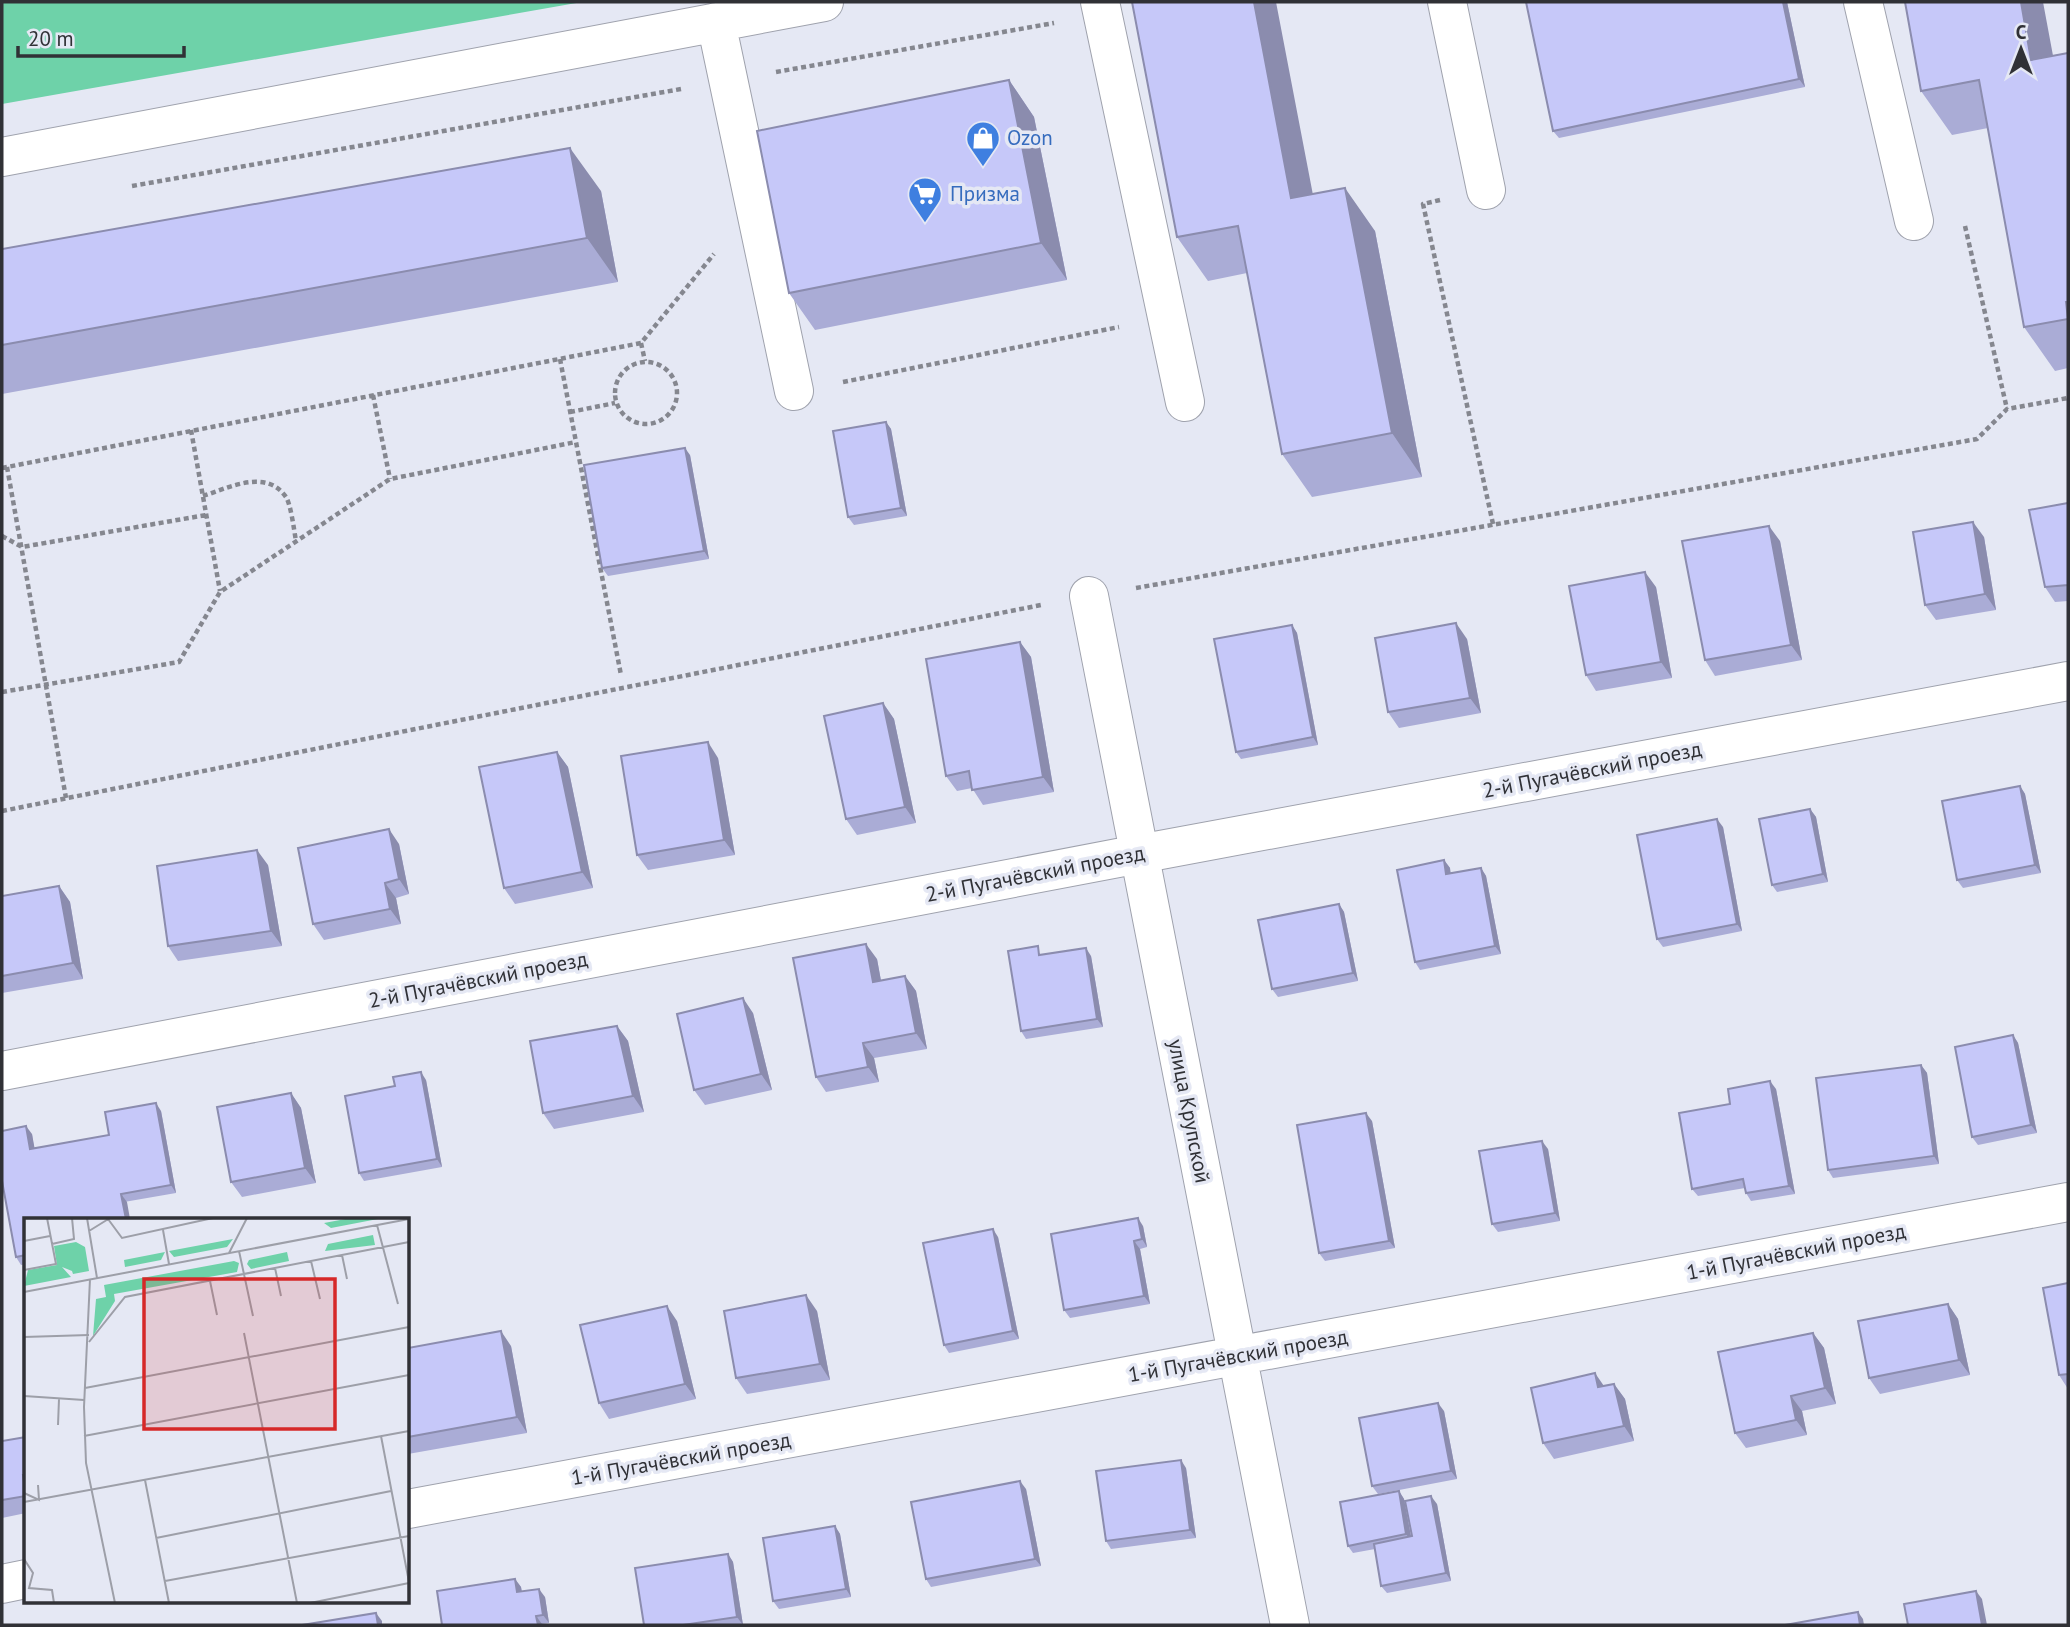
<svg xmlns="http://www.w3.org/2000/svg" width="2070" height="1627" viewBox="0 0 2070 1627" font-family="'PT Sans',sans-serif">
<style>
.green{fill:#6ed2a9}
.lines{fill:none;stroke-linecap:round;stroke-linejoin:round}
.minor-casing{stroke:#9fa2ad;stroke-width:40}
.path{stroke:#85878f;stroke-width:4.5;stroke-dasharray:5 3.5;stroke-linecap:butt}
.minor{stroke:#fff;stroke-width:38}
.wall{fill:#aaacd6}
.shaded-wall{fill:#8b8cae}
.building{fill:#c6c8f9;stroke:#8b8cae;stroke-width:2}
.labels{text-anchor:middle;stroke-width:7;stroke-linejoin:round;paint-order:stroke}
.shop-label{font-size:21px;fill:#366cbe;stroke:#e5e8f4;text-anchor:start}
.street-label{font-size:21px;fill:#303136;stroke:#e5e8f4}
.inset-road{fill:none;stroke:#9d9fa8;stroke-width:2}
.view{fill:#d62828;fill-opacity:0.15;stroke:#d62828;stroke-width:3.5}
.inset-edge{fill:none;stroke:#303136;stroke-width:3.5}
</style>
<rect width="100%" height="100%" fill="#e5e8f4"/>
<path class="green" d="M 2,2 L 582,2 L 2,104 Z"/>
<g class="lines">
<g class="minor-casing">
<path id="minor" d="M 1100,2 L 1185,402
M 1447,2 L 1486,190
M 1863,2 L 1914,221
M 716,22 L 794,391
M 2,157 L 824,2
M 1089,596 L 1290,1625
M 2,1071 L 1139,854 L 2068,681
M 408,1509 L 2068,1202
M 2,1584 L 26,1579"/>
</g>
<path class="path" d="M 776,72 L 1054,23
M 132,186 L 681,89
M 1440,200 L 1423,204 L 1493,524
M 1965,226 L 2007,409
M 641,343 L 645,361
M 560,359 L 621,675
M615 393a31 31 0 1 1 62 0a31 31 0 1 1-62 0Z
M 843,382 L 1119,327
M 373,395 L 390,479
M 570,412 L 615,403
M 191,430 L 220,591
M 7,467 L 66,798
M 2,468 L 641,343 L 714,254
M 203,496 C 228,488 266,468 286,497 C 291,505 294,530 296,541
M 2,536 L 22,547 L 206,515
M 1136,588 L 1977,439 L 2007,409 L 2068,398
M 2,692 L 179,662 L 220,592 L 390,479 L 576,442
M 2,811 L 1041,605"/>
<use href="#minor" class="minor"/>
</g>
<path class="wall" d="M 1787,2 L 1805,87 L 1559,138 L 1553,131 Z
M 2068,53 L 2068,368 L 2055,371 L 2024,327 L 1988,128 L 1952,135 L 1921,91 L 2053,56 Z
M 1009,80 L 1034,117 L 1067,280 L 815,330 L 789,293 Z
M 601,191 L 618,282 L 2,394 L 2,249 Z
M 1312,194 L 1375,231 L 1422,477 L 1312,497 L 1282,454 L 1247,273 L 1208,281 L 1177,237 Z
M 886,422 L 891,429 L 907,516 L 854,525 L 848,517 Z
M 690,455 L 709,559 L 608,576 L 602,568 Z
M 2068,503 L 2068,601 L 2055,602 L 2045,587 Z
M 1984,537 L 1996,610 L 1936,620 L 1925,605 Z
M 1780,541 L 1802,660 L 1715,676 L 1705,660 Z
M 1656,587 L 1672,678 L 1596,691 L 1586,675 Z
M 1292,625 L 1297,633 L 1318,745 L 1241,759 L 1236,752 Z
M 1467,639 L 1481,713 L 1399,728 L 1388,712 Z
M 1020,642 L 1031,657 L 1054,792 L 983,805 L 972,788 L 957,791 L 946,776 Z
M 883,703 L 894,719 L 916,823 L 857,835 L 846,819 Z
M 557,752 L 568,767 L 593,888 L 515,904 L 504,888 Z
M 718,758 L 735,855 L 648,870 L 637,855 Z
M 2020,786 L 2025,794 L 2041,873 L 1963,888 L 1957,880 Z
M 1810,809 L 1816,817 L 1828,882 L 1777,892 L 1772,885 Z
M 1723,827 L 1742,931 L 1663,947 L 1657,939 Z
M 399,844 L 409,894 L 396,898 L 401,924 L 324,940 L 313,924 Z
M 1444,860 L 1450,868 L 1450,874 L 1481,868 L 1486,876 L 1501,954 L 1420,970 L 1415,962 Z
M 268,865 L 282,946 L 178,961 L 168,946 Z
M 59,886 L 70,902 L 83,979 L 2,993 L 2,896 Z
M 1339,904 L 1344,912 L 1358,981 L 1278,997 L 1272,989 Z
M 1043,955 L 1091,956 L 1103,1027 L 1026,1039 L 1021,1031 Z
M 877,959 L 881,981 L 905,976 L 916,991 L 927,1049 L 874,1058 L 879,1082 L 826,1092 L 816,1077 Z
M 753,1013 L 772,1090 L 705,1105 L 694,1090 Z
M 617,1026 L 628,1041 L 644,1112 L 554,1129 L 543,1113 Z
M 2013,1035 L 2018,1043 L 2037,1133 L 1978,1145 L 1972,1137 Z
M 1921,1065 L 1927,1073 L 1939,1164 L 1833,1178 L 1828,1170 Z
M 426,1080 L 442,1167 L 364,1181 L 359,1173 Z
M 1776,1089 L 1795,1194 L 1751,1201 L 1746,1193 L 1745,1188 L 1698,1196 L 1692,1189 L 1730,1104 Z
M 291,1093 L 301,1108 L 316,1183 L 242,1197 L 231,1182 Z
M 161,1111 L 176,1193 L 26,1219 L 26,1264 L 21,1265 L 16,1257 L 32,1134 L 34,1148 L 109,1135 Z
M 1372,1121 L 1395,1248 L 1325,1261 L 1319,1253 Z
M 1548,1149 L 1560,1221 L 1498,1232 L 1492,1224 Z
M 1143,1226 L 1147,1247 L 1140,1249 L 1150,1304 L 1070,1318 L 1064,1310 Z
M 998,1237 L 1019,1339 L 949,1353 L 944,1345 Z
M 2068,1283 L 2068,1389 L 2059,1375 Z
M 1948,1304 L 1958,1319 L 1970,1375 L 1880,1394 L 1869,1378 Z
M 817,1311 L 830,1380 L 747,1394 L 736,1378 Z
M 677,1321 L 696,1399 L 609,1419 L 599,1403 Z
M 1813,1333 L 1824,1348 L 1836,1404 L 1802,1411 L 1807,1435 L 1746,1448 L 1735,1433 Z
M 511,1346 L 527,1433 L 408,1454 L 408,1348 Z
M 1614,1384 L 1625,1399 L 1634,1441 L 1554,1459 L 1543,1443 L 1604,1386 Z
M 1444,1411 L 1457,1479 L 1378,1494 L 1372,1486 Z
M 26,1437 L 26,1513 L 2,1518 L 2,1441 Z
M 1186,1468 L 1196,1538 L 1111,1549 L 1106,1541 Z
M 1026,1489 L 1041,1566 L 931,1587 L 926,1579 Z
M 1399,1491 L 1404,1499 L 1411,1536 L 1437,1504 L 1451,1581 L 1387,1593 L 1381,1586 L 1375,1549 L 1353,1553 L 1348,1546 Z
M 835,1526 L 840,1534 L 851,1597 L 779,1609 L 773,1601 Z
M 728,1554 L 733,1562 L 743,1625 L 644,1625 Z
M 515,1579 L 521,1587 L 522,1592 L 545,1597 L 549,1623 L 542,1624 L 542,1625 L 442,1625 Z"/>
<path class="shaded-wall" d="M 1254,2 L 1276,2 L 1322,242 L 1291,198 Z
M 1783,2 L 1787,2 L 1805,87 L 1799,79 Z
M 2021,2 L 2043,2 L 2062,104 L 2031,60 Z
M 1009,80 L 1034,117 L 1067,280 L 1041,243 Z
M 570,148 L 601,191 L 618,282 L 587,238 Z
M 1345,188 L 1375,231 L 1422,477 L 1392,433 Z
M 886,422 L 891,429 L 907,516 L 901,508 Z
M 685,448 L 690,455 L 709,559 L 704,551 Z
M 1973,522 L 1984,537 L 1996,610 L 1985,594 Z
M 1769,526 L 1780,541 L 1802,660 L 1791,645 Z
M 1645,572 L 1656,587 L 1672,678 L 1661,662 Z
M 1456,623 L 1467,639 L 1481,713 L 1470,698 Z
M 1292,625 L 1297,633 L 1318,745 L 1313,737 Z
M 1020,642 L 1031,657 L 1054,792 L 1043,777 Z
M 883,703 L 894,719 L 916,823 L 905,807 Z
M 708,742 L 718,758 L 735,855 L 724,840 Z
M 557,752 L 568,767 L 593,888 L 582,872 Z
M 2020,786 L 2025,794 L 2041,873 L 2035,865 Z
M 1810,809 L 1816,817 L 1828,882 L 1823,874 Z
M 1717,819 L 1723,827 L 1742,931 L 1737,924 Z
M 389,829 L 399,844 L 409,894 L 399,879 Z
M 257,850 L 268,865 L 282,946 L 271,931 Z
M 1444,860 L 1450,868 L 1452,882 L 1446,874 Z
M 1481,868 L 1486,876 L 1501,954 L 1495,946 Z
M 385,883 L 396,898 L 401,924 L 390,909 Z
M 59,886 L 70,902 L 83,979 L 73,963 Z
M 1339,904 L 1344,912 L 1358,981 L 1353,973 Z
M 866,944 L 877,959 L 884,997 L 873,982 Z
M 1086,948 L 1091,956 L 1103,1027 L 1097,1019 Z
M 905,976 L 916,991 L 927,1049 L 916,1033 Z
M 743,998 L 753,1013 L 772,1090 L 761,1074 Z
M 617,1026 L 628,1041 L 644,1112 L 633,1096 Z
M 2013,1035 L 2018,1043 L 2037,1133 L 2031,1125 Z
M 863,1043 L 874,1058 L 879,1082 L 868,1067 Z
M 1921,1065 L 1927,1073 L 1939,1164 L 1934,1156 Z
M 421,1072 L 426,1080 L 442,1167 L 437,1159 Z
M 1770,1081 L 1776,1089 L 1795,1194 L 1789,1186 Z
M 291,1093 L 301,1108 L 316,1183 L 305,1168 Z
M 156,1103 L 161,1111 L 176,1193 L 171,1185 Z
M 1366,1113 L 1372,1121 L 1395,1248 L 1389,1241 Z
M 26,1126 L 32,1134 L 36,1156 L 30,1149 Z
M 1542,1141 L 1548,1149 L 1560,1221 L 1555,1213 Z
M 121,1194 L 127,1202 L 130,1219 L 126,1219 Z
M 1138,1218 L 1143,1226 L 1147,1247 L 1142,1239 Z
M 993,1229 L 998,1237 L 1019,1339 L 1013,1331 Z
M 1134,1241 L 1140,1249 L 1150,1304 L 1144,1296 Z
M 806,1295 L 817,1311 L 830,1380 L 820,1364 Z
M 1948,1304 L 1958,1319 L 1970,1375 L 1959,1360 Z
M 667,1306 L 677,1321 L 696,1399 L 685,1384 Z
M 501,1331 L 511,1346 L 527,1433 L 517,1417 Z
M 1813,1333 L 1824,1348 L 1836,1404 L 1825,1388 Z
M 1595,1373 L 1606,1389 L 1598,1387 Z
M 1614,1384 L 1625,1399 L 1634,1441 L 1624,1426 Z
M 1791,1396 L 1802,1411 L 1807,1435 L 1796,1420 Z
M 1438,1403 L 1444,1411 L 1457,1479 L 1451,1471 Z
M 1181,1460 L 1186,1468 L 1196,1538 L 1190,1530 Z
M 1020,1481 L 1026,1489 L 1041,1566 L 1035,1559 Z
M 1399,1491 L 1404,1499 L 1412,1542 L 1406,1534 Z
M 1431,1496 L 1437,1504 L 1451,1581 L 1446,1573 Z
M 835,1526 L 840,1534 L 851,1597 L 846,1589 Z
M 728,1554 L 733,1562 L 743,1625 L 737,1617 Z
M 515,1579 L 521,1587 L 523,1600 L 517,1592 Z
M 539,1589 L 545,1597 L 549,1623 L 543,1615 Z
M 1976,1591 L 1982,1599 L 1987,1625 L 1982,1625 Z
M 1858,1612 L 1863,1619 L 1864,1625 L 1860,1625 Z
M 376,1613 L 382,1621 L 382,1625 L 378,1625 Z
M 536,1616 L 542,1624 L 542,1625 L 538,1625 Z"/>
<path class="building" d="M 1132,2 L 1254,2 L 1291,198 L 1345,188 L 1392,433 L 1282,454 L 1238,226 L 1177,237 Z
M 1526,2 L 1783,2 L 1799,79 L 1553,131 Z
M 1905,2 L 2021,2 L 2031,60 L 2068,53 L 2068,302 L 2066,302 L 2068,319 L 2024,327 L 1979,80 L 1921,91 Z
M 1009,80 L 1041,243 L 789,293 L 757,131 Z
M 570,148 L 587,238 L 2,345 L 2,249 Z
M 886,422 L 901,508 L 848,517 L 833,431 Z
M 685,448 L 704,551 L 602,568 L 584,465 Z
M 2068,503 L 2068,585 L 2045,587 L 2029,510 Z
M 1973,522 L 1985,594 L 1925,605 L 1913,532 Z
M 1769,526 L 1791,645 L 1705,660 L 1682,541 Z
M 1645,572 L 1661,662 L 1586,675 L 1569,586 Z
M 1456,623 L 1470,698 L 1388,712 L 1375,638 Z
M 1292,625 L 1313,737 L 1236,752 L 1214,639 Z
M 1020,642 L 1043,777 L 972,790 L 969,771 L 946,776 L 926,659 Z
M 883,703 L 905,807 L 846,819 L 824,716 Z
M 708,742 L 724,840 L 637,855 L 621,756 Z
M 557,752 L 582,872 L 504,888 L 479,767 Z
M 2020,786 L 2035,865 L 1957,880 L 1942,801 Z
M 1810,809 L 1823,874 L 1772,885 L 1759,819 Z
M 1717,819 L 1737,924 L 1657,939 L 1637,835 Z
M 389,829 L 399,879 L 385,883 L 390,909 L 313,924 L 298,848 Z
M 257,850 L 271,931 L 168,946 L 157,866 Z
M 1444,860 L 1446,874 L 1481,868 L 1495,946 L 1415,962 L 1397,870 Z
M 59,886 L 73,963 L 2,976 L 2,896 Z
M 1339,904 L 1353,973 L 1272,989 L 1258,920 Z
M 866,944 L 873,982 L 905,976 L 916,1033 L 863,1043 L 868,1067 L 816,1077 L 793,958 Z
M 1038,946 L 1039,955 L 1086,948 L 1097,1019 L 1021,1031 L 1008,951 Z
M 743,998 L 761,1074 L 694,1090 L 677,1014 Z
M 617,1026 L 633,1096 L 543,1113 L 530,1041 Z
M 2013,1035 L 2031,1125 L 1972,1137 L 1955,1047 Z
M 1921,1065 L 1934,1156 L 1828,1170 L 1816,1078 Z
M 421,1072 L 437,1159 L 359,1173 L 345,1096 L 395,1086 L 393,1077 Z
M 1770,1081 L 1789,1186 L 1746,1193 L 1743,1179 L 1692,1189 L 1679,1113 L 1730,1104 L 1728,1089 Z
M 291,1093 L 305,1168 L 231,1182 L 217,1107 Z
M 156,1103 L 171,1185 L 121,1194 L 126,1219 L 26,1219 L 26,1255 L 16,1257 L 2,1181 L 2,1131 L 26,1126 L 30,1149 L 109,1135 L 105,1112 Z
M 1366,1113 L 1389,1241 L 1319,1253 L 1297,1125 Z
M 1542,1141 L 1555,1213 L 1492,1224 L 1479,1151 Z
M 1138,1218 L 1142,1239 L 1134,1241 L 1144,1296 L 1064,1310 L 1051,1234 Z
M 993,1229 L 1013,1331 L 944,1345 L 923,1243 Z
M 2068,1283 L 2068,1374 L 2059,1375 L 2043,1288 Z
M 806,1295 L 820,1364 L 736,1378 L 724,1311 Z
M 1948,1304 L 1959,1360 L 1869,1378 L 1858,1321 Z
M 667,1306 L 685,1384 L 599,1403 L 580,1325 Z
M 501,1331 L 517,1417 L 408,1437 L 408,1348 Z
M 1813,1333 L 1825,1388 L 1791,1396 L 1796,1420 L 1735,1433 L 1718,1352 Z
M 1595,1373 L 1598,1387 L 1614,1384 L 1624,1426 L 1543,1443 L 1531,1388 Z
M 1438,1403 L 1451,1471 L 1372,1486 L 1359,1418 Z
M 26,1437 L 26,1475 L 23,1475 L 26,1496 L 2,1500 L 2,1441 Z
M 1181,1460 L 1190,1530 L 1106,1541 L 1096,1471 Z
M 1020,1481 L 1035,1559 L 926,1579 L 911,1502 Z
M 1399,1491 L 1406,1534 L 1348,1546 L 1340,1502 Z
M 1431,1496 L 1446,1573 L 1381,1586 L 1374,1544 L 1412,1536 L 1405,1501 Z
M 835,1526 L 846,1589 L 773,1601 L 763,1538 Z
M 728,1554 L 737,1617 L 683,1625 L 644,1625 L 635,1568 Z
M 515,1579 L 517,1592 L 539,1589 L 543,1615 L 536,1616 L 538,1625 L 442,1625 L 437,1591 Z
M 1976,1591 L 1982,1625 L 1908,1625 L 1904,1604 Z
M 1858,1612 L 1860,1625 L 1785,1625 Z
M 376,1613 L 378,1625 L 302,1625 Z"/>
<defs>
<g id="shop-pin" transform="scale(1.75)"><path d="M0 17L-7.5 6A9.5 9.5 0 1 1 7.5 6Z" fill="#3f7fe0" stroke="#e5e8f4"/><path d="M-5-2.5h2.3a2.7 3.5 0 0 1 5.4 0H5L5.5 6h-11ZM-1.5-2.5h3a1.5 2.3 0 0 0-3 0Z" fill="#fff"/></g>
<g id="supermarket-pin" transform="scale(1.75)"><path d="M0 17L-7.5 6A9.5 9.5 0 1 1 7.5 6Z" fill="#3f7fe0" stroke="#e5e8f4"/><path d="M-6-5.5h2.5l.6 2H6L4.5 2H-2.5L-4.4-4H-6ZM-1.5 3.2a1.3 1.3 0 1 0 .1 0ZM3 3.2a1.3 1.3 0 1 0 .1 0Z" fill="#fff"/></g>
</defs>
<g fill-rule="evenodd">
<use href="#shop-pin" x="983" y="138"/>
<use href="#supermarket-pin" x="925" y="194"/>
</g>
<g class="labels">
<g class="shop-label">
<text x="1007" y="145">Ozon</text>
<text x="950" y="201">Призма</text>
</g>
<g class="street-label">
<text transform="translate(1592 770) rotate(-11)" y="7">2-й Пугачёвский проезд</text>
<text transform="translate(1035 874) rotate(-11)" y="7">2-й Пугачёвский проезд</text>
<text transform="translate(478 980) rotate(-11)" y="7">2-й Пугачёвский проезд</text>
<text transform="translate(1189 1111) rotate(79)" y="7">улица Крупской</text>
<text transform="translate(1796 1252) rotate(-11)" y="7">1-й Пугачёвский проезд</text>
<text transform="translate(1238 1356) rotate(-10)" y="7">1-й Пугачёвский проезд</text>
<text transform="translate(681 1459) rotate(-10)" y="7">1-й Пугачёвский проезд</text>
</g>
</g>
<g transform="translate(24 1218)">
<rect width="385" height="385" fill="#e5e8f4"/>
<path d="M 327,0 L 359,0 L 307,10 L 300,5 ZM 349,17 L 351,27 L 301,33 L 304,26 ZM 209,21 L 203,29 L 150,39 L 145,33 ZM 52,24 L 61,29 L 65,53 L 49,56 L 48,53 L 38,49 L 47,59 L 0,68 L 4,52 L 33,47 L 30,28 ZM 141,34 L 137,42 L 101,49 L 100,42 ZM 263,34 L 265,43 L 227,51 L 223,46 L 225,42 ZM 210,43 L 215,45 L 213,54 L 90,76 L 91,83 L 69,118 L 72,81 L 82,79 L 80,67 Z" fill="#6ed2a9"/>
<path class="inset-road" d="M 63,0 L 73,60M 84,1 L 98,20 L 189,0M 353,7 L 374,86M 139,12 L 145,46M 65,13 L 86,0M 0,23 L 26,18M 28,26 L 50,21 L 48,0M 215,33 L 229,98M 205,35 L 223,0M 318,37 L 323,61M 287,43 L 296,81M 251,50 L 257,78M 0,52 L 32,46 L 23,0M 66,61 L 60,189 L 62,245 L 91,385M 186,63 L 193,97M 0,74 L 385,1M 220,115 L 273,385M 0,119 L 65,117M 65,124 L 101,79 L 385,24M 61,170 L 385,109M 0,178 L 60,182M 34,207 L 35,181M 60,218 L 385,157M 357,218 L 385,364M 121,262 L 145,385M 0,275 L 15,282 L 14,267M 0,284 L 385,213M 132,320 L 367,273M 0,341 L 9,355 L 5,370 L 28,372 L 30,385M 141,363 L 385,318M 286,385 L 385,365"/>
<path class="view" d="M 120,61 L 311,61 L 311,211 L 120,211 Z"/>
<rect width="385" height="385" class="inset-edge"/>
</g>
<rect width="2070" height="1627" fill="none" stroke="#303136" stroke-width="7"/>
<g transform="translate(2021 49)" stroke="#e5e8f4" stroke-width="5" paint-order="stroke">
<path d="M0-5L12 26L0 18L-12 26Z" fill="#303136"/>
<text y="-10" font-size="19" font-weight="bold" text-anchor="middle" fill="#303136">С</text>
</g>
<path d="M18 46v10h166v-10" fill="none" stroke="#303136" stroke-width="3.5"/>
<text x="28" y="46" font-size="21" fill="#303136" stroke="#e5e8f4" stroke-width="5" paint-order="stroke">20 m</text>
</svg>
